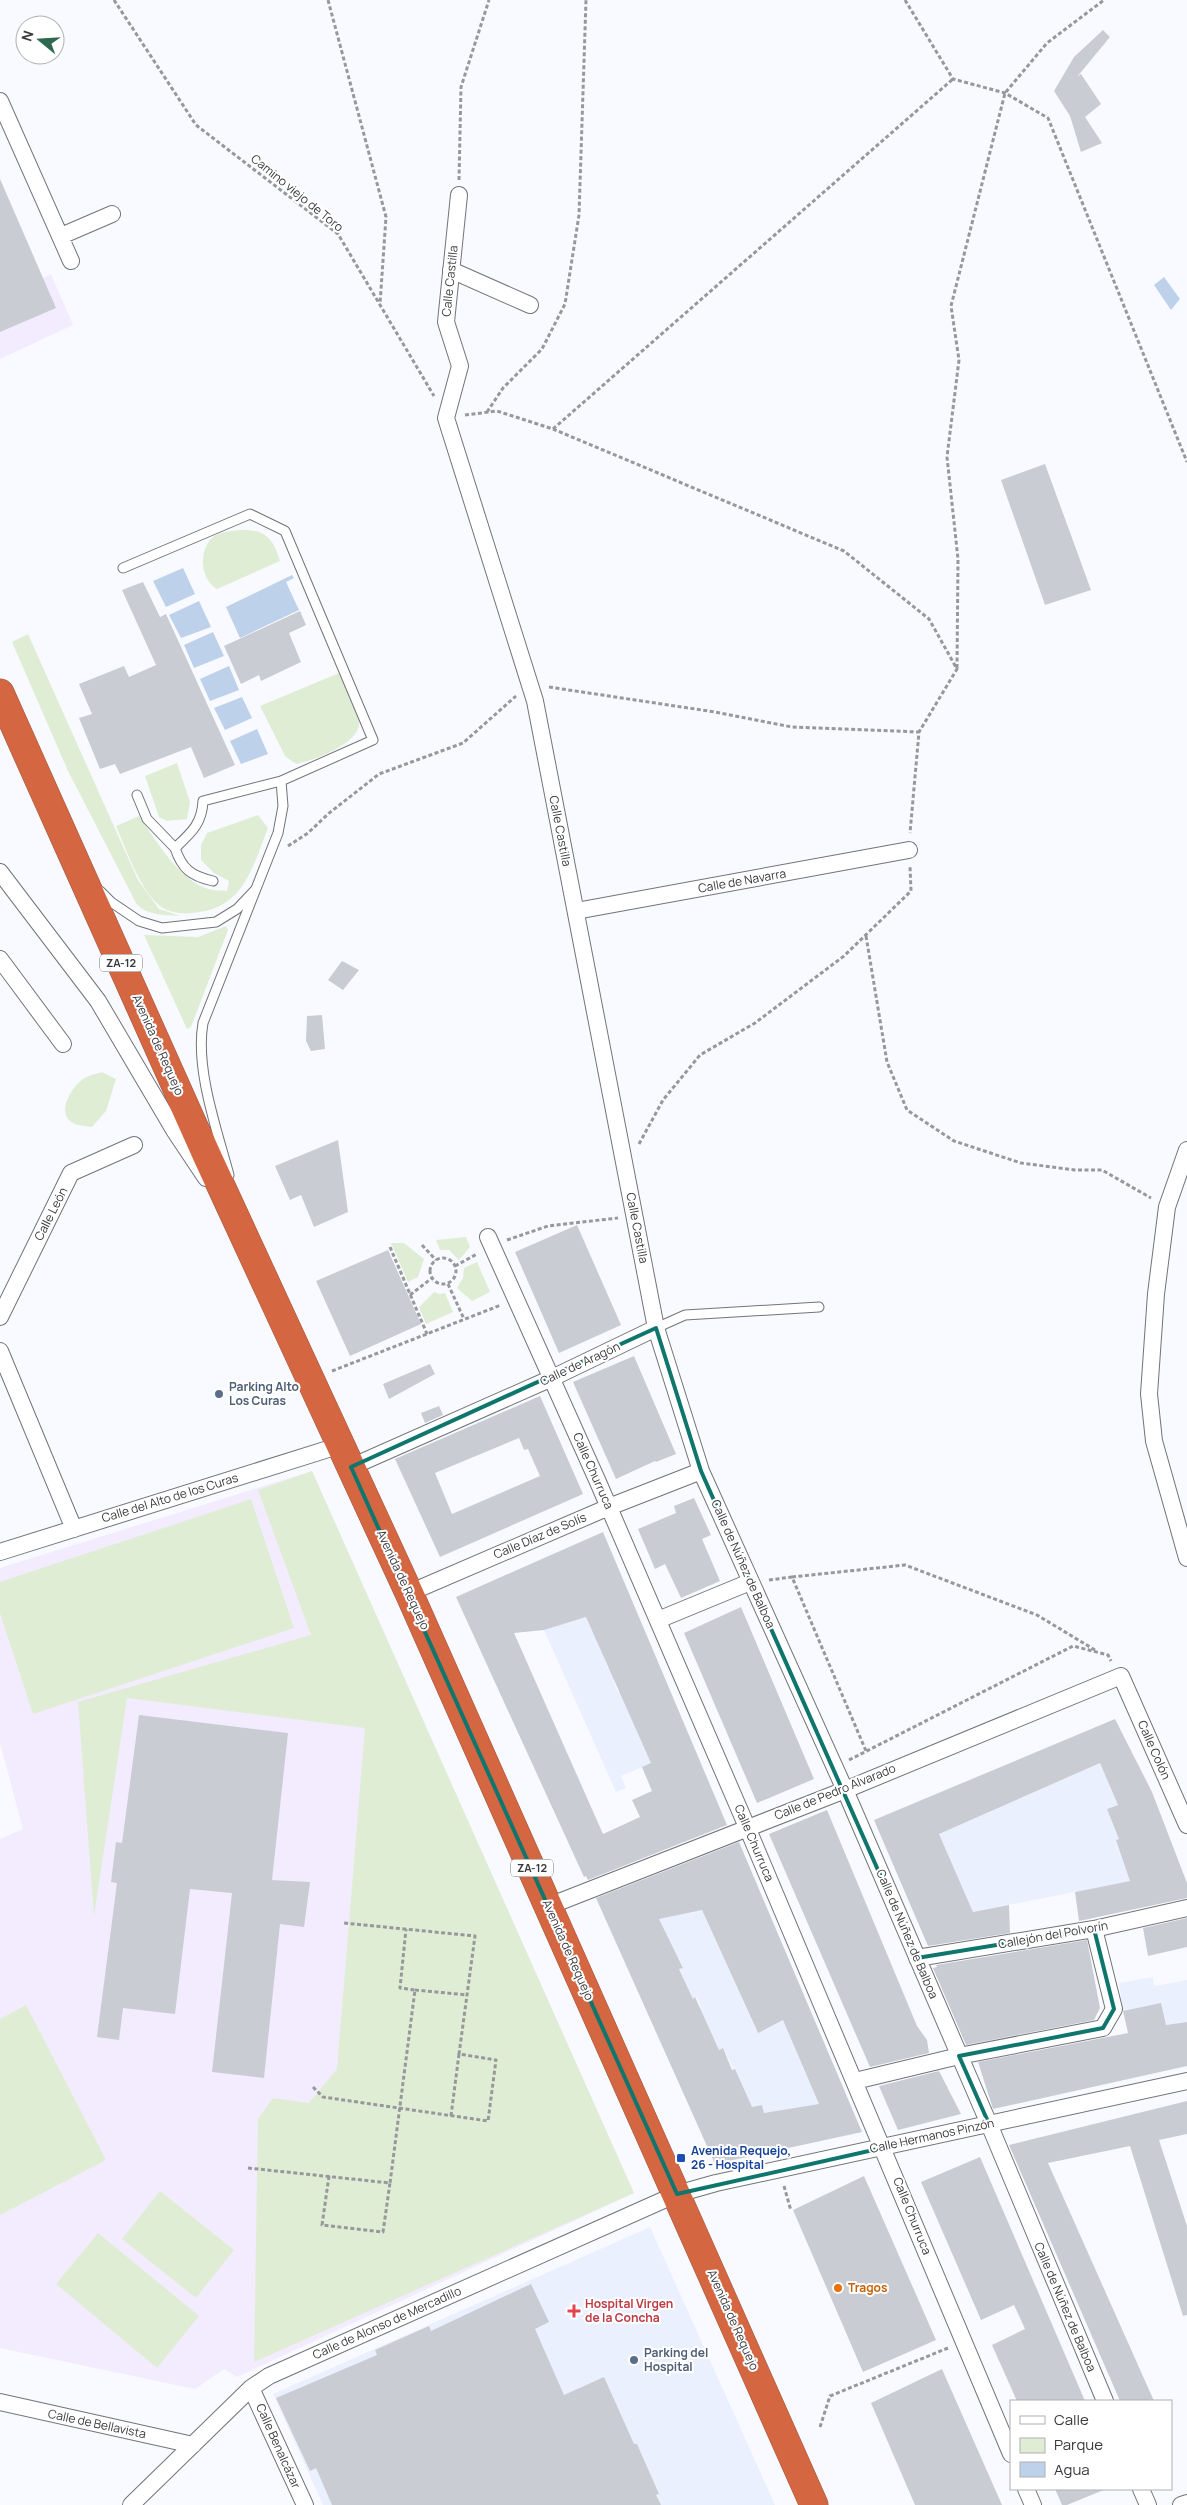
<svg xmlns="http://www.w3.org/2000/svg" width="1187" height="2505" viewBox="0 0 1187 2505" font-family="Manrope,sans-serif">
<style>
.commercial{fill:#f3ecfe}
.built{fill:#ebf0fe}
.education{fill:#f2ecfe}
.green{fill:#e0edd5}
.water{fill:#bdd1eb}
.building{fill:#caccd3;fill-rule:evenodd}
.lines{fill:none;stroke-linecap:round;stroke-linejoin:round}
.lane-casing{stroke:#717479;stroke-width:11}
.street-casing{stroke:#717479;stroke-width:18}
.highway-casing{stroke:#9d5740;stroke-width:29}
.path{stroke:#97989c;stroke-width:3;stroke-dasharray:4 2.5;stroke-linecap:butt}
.lane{stroke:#fff;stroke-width:9}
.street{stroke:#fff;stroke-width:16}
.highway{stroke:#d46742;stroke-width:28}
.marked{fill:none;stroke:#0f766e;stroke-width:4;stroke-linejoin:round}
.service-dot{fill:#5c6f8a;stroke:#fff;stroke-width:2}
.transit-dot{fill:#1a4fb4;stroke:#fff;stroke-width:2}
.food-dot{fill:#e8710a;stroke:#fff;stroke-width:2}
.health-dot{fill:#e0444e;stroke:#fff;stroke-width:2}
.labels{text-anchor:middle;stroke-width:4;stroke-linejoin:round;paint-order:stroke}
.shield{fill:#fff;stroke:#747476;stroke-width:1}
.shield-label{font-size:11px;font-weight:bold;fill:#38393c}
.street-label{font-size:12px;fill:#38393c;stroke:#fff}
.service-label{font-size:12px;font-weight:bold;fill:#4e5e75;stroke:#fff;text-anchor:start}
.transit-label{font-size:12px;font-weight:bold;fill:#164399;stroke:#fff;text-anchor:start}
.food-label{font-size:12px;font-weight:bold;fill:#c56008;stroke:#fff;text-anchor:start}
.health-label{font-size:12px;font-weight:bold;fill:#be3a42;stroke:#fff;text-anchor:start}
</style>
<rect width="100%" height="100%" fill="#f8faff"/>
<path class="commercial" d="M 0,179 L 43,278 L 51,274 L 73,325 L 0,359 Z"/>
<path class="built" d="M 586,1617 L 592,1631 L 606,1625 L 612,1640 L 599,1646 L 608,1668 L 621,1662 L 627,1674 L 613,1680 L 618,1692 L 621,1691 L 652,1763 L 621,1776 L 626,1788 L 616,1792 L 544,1630 Z
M 1100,1763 L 1118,1805 L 1107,1809 L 1119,1839 L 1116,1840 L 1122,1857 L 1126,1857 L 1135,1880 L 973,1912 L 939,1834 Z
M 702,1910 L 757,2032 L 786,2019 L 830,2113 L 814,2116 L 809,2106 L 783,2110 L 767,2126 L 762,2105 L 752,2107 L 723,2048 L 716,2051 L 710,2039 L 713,2037 L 708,2026 L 697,2009 L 701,2007 L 697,1997 L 693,1999 L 679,1969 L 683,1967 L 679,1958 L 675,1959 L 657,1919 Z
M 1153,1977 L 1154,1986 L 1187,1980 L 1187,2022 L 1166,2025 L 1123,2011 L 1119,1983 Z
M 650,2227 L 775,2505 L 323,2505 L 273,2394 Z"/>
<path class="education" d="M 312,1471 L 634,2193 L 237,2377 L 224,2369 L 195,2389 L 0,2348 L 0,1839 L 23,1829 L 0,1743 L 0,1568 Z"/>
<path class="green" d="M 240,530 C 265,529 273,538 280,561 L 217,589 C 200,580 198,550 213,537 C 220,532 231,531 240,530 Z
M 28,634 L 138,880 L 159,909 L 181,916 C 166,915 146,916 136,903 L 68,771 L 12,642 Z
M 339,673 C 344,686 357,706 359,720 C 363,743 314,760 296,764 L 285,756 L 260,706 Z
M 177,763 L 190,802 L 187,819 L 167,821 L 159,817 L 145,776 Z
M 258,815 L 268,828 C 252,868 244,909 193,913 C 184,914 168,913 160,906 C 140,890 126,849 116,826 L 139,816 C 155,839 180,881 208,889 C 214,891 221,890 227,891 L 229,881 L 214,873 L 201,860 L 201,845 L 207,833 Z
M 226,926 L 228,930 L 191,1027 L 187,1029 L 144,935 L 198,937 Z
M 102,1072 L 116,1079 L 106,1111 L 92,1127 C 87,1126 78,1126 73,1123 C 55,1113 72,1087 83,1079 C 89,1075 96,1074 102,1072 Z
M 466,1237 L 470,1247 L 459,1260 L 449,1250 L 440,1250 L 436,1240 Z
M 391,1243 L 404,1243 L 424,1259 L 418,1277 L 408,1282 Z
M 477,1262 L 490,1292 L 472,1301 L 457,1288 L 463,1278 L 464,1268 Z
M 434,1292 L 440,1294 L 445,1293 L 453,1312 L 426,1324 L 419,1307 Z
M 312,1471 L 634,2193 L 254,2362 L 258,2119 L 273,2098 L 309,2103 L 337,2069 L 365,1728 L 127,1698 L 94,1916 L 78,1702 L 311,1635 L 258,1490 Z
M 251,1499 L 294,1628 L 33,1714 L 0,1613 L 0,1582 Z
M 26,2005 L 106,2160 L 0,2215 L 0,2019 Z
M 160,2191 L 234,2250 L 196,2298 L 122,2239 Z
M 98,2233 L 199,2316 L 157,2368 L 56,2284 Z"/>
<path class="water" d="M 1164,277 L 1180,299 L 1171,310 L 1154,285 Z
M 183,568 L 195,594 L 166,607 L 153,581 Z
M 292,575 L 294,578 L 286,582 L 299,610 L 240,638 L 226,607 Z
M 199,601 L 211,627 L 181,638 L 169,615 Z
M 213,632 L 224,656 L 194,668 L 184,645 Z
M 229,666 L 239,690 L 210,701 L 200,679 Z
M 242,697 L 252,718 L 225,730 L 214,708 Z
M 257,729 L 268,754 L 241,764 L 230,741 Z"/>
<path class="building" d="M 1103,30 L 1110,37 L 1077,77 L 1081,74 L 1101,104 L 1085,117 L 1102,143 L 1081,152 L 1070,116 L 1054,91 L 1074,57 Z
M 0,179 L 56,308 L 0,332 Z
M 1045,464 L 1091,590 L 1045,605 L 1001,480 Z
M 143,582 L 160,617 L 166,614 L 235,765 L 204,778 L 191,747 L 120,774 L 115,764 L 100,769 L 79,718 L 92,714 L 79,684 L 124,666 L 129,677 L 156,665 L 122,590 Z
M 300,611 L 306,625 L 289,633 L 301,662 L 261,681 L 259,675 L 241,684 L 224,646 Z
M 342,961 L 359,970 L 343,990 L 328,980 Z
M 322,1015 L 325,1049 L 311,1051 L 306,1041 L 307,1016 Z
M 338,1140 L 348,1212 L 314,1227 L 301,1195 L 290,1200 L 275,1166 Z
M 577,1225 L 621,1325 L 559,1353 L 515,1252 Z
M 388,1250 L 421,1324 L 350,1356 L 316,1281 Z
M 634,1356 L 676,1454 L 656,1462 L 655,1461 L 616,1479 L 573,1382 Z
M 430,1364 L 435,1374 L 389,1399 L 383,1384 Z
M 540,1396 L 583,1494 L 440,1557 L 395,1459 ZM 519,1438 L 524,1450 L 528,1449 L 540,1476 L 452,1514 L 435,1473 Z
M 439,1406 L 443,1415 L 425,1423 L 421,1413 Z
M 694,1498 L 711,1535 L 702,1539 L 720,1581 L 681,1598 L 665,1564 L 655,1569 L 638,1529 L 676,1513 L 674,1506 Z
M 603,1532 L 727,1825 L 588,1880 L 586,1876 L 584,1877 L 456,1597 ZM 586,1617 L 651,1763 L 642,1767 L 652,1791 L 632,1800 L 640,1817 L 603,1834 L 514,1633 L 544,1630 Z
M 741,1607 L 814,1779 L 757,1803 L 684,1633 Z
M 139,1715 L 288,1733 L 272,1880 L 310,1882 L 304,1927 L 280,1924 L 264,2078 L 212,2072 L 232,1893 L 190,1889 L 175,2014 L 123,2008 L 119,2040 L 97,2037 L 117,1883 L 111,1882 L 116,1842 L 122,1843 Z
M 1115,1719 L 1152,1792 L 1187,1883 L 1187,1898 L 1079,1921 L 1075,1892 L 1130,1881 L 1116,1840 L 1119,1839 L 1107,1809 L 1118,1805 L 1100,1763 L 939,1834 L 973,1912 L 1009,1905 L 1010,1933 L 928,1946 L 874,1820 Z
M 827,1810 L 917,2026 L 927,2040 L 929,2053 L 870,2067 L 769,1834 Z
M 739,1842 L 862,2132 L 715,2164 L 596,1898 ZM 702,1910 L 758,2033 L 783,2020 L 819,2104 L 764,2113 L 762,2105 L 752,2107 L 735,2069 L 732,2070 L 723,2048 L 719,2050 L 695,1997 L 693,1999 L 679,1969 L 683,1968 L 659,1919 Z
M 1187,1918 L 1187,1947 L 1148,1956 L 1143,1928 Z
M 1087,1940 L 1100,2008 L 1094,2020 L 966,2045 L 933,1968 L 937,1967 L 936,1965 Z
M 1161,2003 L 1166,2025 L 1187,2022 L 1187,2066 L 993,2109 L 978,2062 L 1128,2033 L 1123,2011 Z
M 939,2071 L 961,2114 L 898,2130 L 879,2086 Z
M 1187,2101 L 1187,2134 L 1159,2140 L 1187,2226 L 1187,2315 L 1183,2316 L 1130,2146 L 1048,2163 L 1154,2401 L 1120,2401 L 1009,2145 Z
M 980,2157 L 1085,2401 L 1017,2401 L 992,2345 L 1025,2329 L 1014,2305 L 981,2320 L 921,2182 Z
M 864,2176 L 936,2340 L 863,2372 L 793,2210 Z
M 531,2284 L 549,2322 L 535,2329 L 564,2395 L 604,2377 L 634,2444 L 637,2444 L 659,2494 L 656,2495 L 661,2505 L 332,2505 L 316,2468 L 310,2471 L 276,2398 L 377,2355 L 375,2350 L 429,2326 L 431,2331 Z
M 942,2369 L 1002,2505 L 915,2505 L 871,2403 Z
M 1055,2489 L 1106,2489 L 1067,2505 L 1062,2505 Z"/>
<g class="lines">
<g class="lane-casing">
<path id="lane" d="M 123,568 L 250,514 L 285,531 L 373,740 L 281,781 L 283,806 L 278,833 L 203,1023 C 195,1069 217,1130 229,1175
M 137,795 L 147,819 L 175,848 C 191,833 202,824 203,801 L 281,781
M 175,848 C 182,869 191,876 213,881
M 100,891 L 111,902 L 139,921 L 162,928 L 216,922 L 237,909 L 255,890
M 656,1328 L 685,1315 L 819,1307"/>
</g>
<g class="street-casing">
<path id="street" d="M 0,101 L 71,261
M 459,195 L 446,322 L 460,366 L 446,418 L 535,701 L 656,1328 L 701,1471 L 845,1790 L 989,2124 L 1105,2401
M 61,236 L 112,214
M 451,270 L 530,305
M 0,872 L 98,1001 L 174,1130 L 206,1178
M 576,911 L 909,850
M 0,959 L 63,1044
M 1187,1150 L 1167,1207 L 1156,1294 L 1149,1394 L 1154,1441 L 1187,1558
M 488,1237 L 598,1482 L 747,1827 L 1011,2454
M 0,1317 L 71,1173 L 134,1145
M 0,1351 L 74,1529
M 351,1467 L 552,1378 L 656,1328
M 0,1552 L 341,1445
M 409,1593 L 609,1507 L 701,1471
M 658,1620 L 750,1582
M 549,1906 L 845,1790 L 1121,1676 L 1187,1825
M 917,1958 L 1094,1929 L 1187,1908
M 855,2081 L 959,2056 L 1103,2028 L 1114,2009 L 1094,1929
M 251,2388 L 305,2505
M 0,2402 L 193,2445
M 1026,2489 L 1033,2505
M 1141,2489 L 1148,2505
M 131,2505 L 251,2388 L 269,2376 L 677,2194 L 716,2183 L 1187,2081
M 1181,2505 L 1187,2503"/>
</g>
<g class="highway-casing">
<path id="highway" d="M 0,693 L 208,1158 L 409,1593 L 814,2505"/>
</g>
<path class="path" d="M 114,0 L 196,125 L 338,234 L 434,396
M 328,0 L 386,217 L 380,304
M 905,0 L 953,79 L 1005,93 L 1048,118 L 1187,462
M 459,180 L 461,87 L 489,0
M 487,412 L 503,388 L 542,349 L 565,304 L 579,215 L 586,0
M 465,415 L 497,411 L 553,429 L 844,551 L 929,619 L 957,669 L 919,732
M 553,429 L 953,79
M 957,668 L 958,559 L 947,457 L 959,360 L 951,306 L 1005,93 L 1047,43 L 1104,0
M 549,687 L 715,712 L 792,727 L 919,732 L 910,833
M 288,846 L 308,833 L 328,814 L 379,774 L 463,743 L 516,696
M 866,936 L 887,1062 L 907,1110 L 954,1141 L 1021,1163 L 1075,1170 L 1102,1170 L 1151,1198
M 639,1144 L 663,1100 L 700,1055 L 755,1023 L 844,956 L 911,891 L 910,866
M 507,1240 L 548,1226 L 618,1218
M 422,1245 L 436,1260
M 390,1247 L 427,1334
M430 1271a13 13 0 1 1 26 0a13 13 0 1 1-26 0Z
M 455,1266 L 477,1254
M 448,1284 L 464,1319
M 410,1295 L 432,1278
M 332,1371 L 501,1305
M 792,1577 L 905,1565 L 1037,1615 L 1095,1650
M 769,1580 L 792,1577 L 866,1751
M 849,1760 L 1073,1646 L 1108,1655 L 1111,1661
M 415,1990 L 468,1995
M 313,2087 L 323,2097 L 488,2121 L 496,2060 L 459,2054 L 475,1936 L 344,1923
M 451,2116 L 459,2054
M 248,2168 L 390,2183 L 415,1990 L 400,1988 L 406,1929
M 329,2176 L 322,2225 L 383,2232 L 390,2183
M 784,2186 L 791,2211
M 820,2427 L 830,2396 L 948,2348"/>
<use href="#lane" class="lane"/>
<use href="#street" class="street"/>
<use href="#highway" class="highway"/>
</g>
<path class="marked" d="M 656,1328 L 701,1471 L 917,1958 L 1094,1929 L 1114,2009 L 1103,2028 L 959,2056 L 989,2124 L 677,2194 L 351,1467 Z"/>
<g class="service-dot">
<circle cx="219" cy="1394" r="5"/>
<circle cx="634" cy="2360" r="5"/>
</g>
<rect class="transit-dot" x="676" y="2153" width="10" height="10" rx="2.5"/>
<circle class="food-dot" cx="838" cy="2288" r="5"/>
<path class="health-dot" d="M571.5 2303.5h5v5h5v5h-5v5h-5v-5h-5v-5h5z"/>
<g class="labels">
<g class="shield">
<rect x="100" y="954.5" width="42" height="17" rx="4"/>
<rect x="511" y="1859.5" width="42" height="17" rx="4"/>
</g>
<g class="shield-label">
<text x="121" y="967">ZA-12</text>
<text x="532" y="1872">ZA-12</text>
</g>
<g class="street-label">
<text transform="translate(297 193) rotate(39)" y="4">Camino viejo de Toro</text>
<text transform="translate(450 281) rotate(-84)" y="4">Calle Castilla</text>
<text transform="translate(560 831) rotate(79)" y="4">Calle Castilla</text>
<text transform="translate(742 881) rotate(-10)" y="4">Calle de Navarra</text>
<text transform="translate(158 1045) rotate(66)" y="4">Avenida de Requejo</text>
<text transform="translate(51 1214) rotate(-63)" y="4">Calle León</text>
<text transform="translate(637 1228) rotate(79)" y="4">Calle Castilla</text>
<text transform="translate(580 1364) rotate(-25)" y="4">Calle de Aragón</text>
<text transform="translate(593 1471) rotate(66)" y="4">Calle Churruca</text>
<text transform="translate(170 1498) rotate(-17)" y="4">Calle del Alto de los Curas</text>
<text transform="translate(540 1536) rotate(-23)" y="4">Calle Díaz de Solís</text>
<text transform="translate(743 1564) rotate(66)" y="4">Calle de Núñez de Balboa</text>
<text transform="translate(403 1580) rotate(65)" y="4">Avenida de Requejo</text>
<text transform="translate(1154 1750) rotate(66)" y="4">Calle Colón</text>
<text transform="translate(835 1792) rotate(-22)" y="4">Calle de Pedro Alvarado</text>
<text transform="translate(754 1843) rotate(67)" y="4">Calle Churruca</text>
<text transform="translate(907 1934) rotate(67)" y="4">Calle de Núñez de Balboa</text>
<text transform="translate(1053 1935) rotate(-10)" y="4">Callejón del Polvorín</text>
<text transform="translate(568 1950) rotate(66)" y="4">Avenida de Requejo</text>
<text transform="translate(932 2136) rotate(-12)" y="4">Calle Hermanos Pinzón</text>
<text transform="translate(912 2216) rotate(68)" y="4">Calle Churruca</text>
<text transform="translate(1065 2307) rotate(67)" y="4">Calle de Núñez de Balboa</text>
<text transform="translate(733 2320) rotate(66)" y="4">Avenida de Requejo</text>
<text transform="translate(387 2323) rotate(-24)" y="4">Calle de Alonso de Mercadillo</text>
<text transform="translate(97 2424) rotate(12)" y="4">Calle de Bellavista</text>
<text transform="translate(278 2446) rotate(66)" y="4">Calle Benalcázar</text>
</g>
<g class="service-label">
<text x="229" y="1391">Parking Alto<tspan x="229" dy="14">Los Curas</tspan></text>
<text x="644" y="2357">Parking del<tspan x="644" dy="14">Hospital</tspan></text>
</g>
<g class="transit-label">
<text x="691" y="2155">Avenida Requejo,<tspan x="691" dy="14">26 - Hospital</tspan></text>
</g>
<g class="food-label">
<text x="848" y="2292">Tragos</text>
</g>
<g class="health-label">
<text x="585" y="2308">Hospital Virgen<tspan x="585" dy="14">de la Concha</tspan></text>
</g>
</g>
<rect x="1010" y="2400" width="162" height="90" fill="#ffffff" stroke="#afb0b1"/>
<rect x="1020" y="2416" width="25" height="8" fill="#ffffff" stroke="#afb0b1"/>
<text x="1054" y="2425" font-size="15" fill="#38393c">Calle</text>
<rect x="1020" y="2438" width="25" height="15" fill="#e0edd5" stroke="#afb0b1"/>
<text x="1054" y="2450" font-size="15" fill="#38393c">Parque</text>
<rect x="1020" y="2462" width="25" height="15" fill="#bdd1eb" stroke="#afb0b1"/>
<text x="1054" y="2475" font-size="15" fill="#38393c">Agua</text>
<g transform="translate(40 40) rotate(288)"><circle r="24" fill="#ffffff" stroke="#afb0b1"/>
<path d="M0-4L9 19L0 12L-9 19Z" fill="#2f6850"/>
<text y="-8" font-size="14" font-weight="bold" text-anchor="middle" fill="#38393c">N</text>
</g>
</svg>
